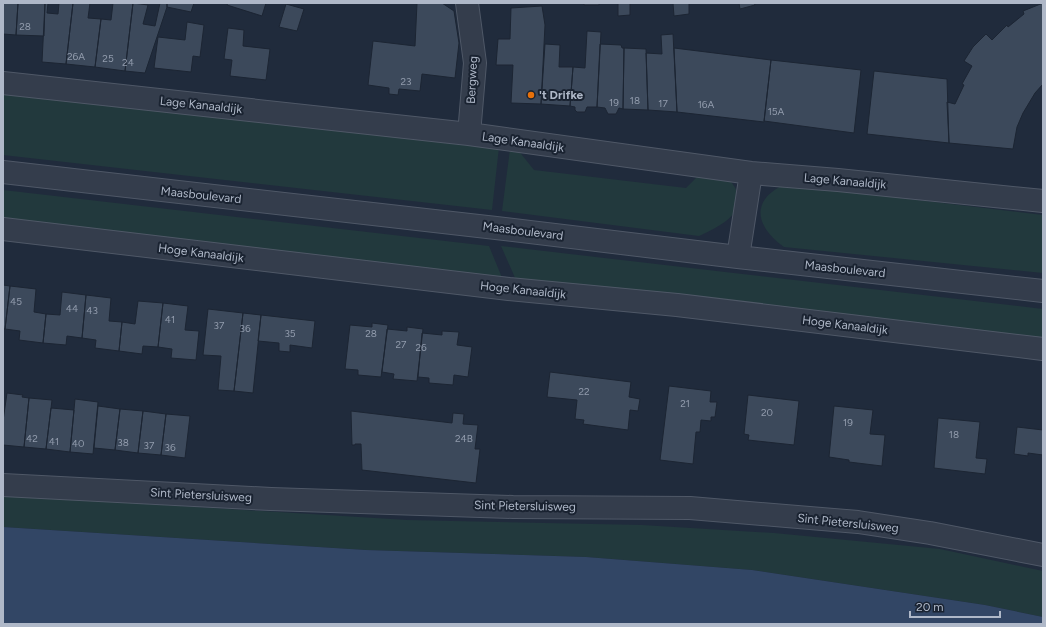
<svg xmlns="http://www.w3.org/2000/svg" width="1046" height="627" viewBox="0 0 1046 627" font-family="Figtree,sans-serif">
<style>
.green{fill:#22393d}
.water{fill:#324665}
.building{fill:#3c495b;stroke:#1c2533}
.lines{fill:none;stroke-linecap:round;stroke-linejoin:round}
.minor-casing{stroke:#4f5867;stroke-width:24}
.minor{stroke:#343d4c;stroke-width:22}
.food-dot{fill:#e8710a;stroke:#1a2331;stroke-width:1.5}
.labels{text-anchor:middle;stroke-width:4;stroke-linejoin:round;paint-order:stroke}
.number-label{font-size:10px;fill:#929cad}
.street-label{font-size:12px;fill:#afb8c8;stroke:#1a2331}
.poi-label{font-size:12px;font-weight:bold;fill:#afb8c8;stroke:#1a2331;text-anchor:start}
</style>
<rect width="100%" height="100%" fill="#202b3c"/>
<path class="green" d="M 3,94 L 499,147 L 492,210 L 3,155 Z
M 510,149 L 518,150 L 534,170 L 686,188 L 701,173 C 709,175 721,176 728,180 C 732,182 735,187 737,192 C 746,215 716,228 699,236 L 502,211 Z
M 783,185 L 792,185 L 1043,215 L 1043,273 L 784,247 C 757,228 749,202 783,185 Z
M 3,190 L 489,246 L 503,280 L 3,223 Z
M 501,246 L 1043,309 L 1043,338 L 516,280 Z
M 3,495 L 407,520 L 642,525 L 774,533 L 940,549 L 1043,571 L 1043,617 L 985,605 L 752,570 L 586,557 L 366,550 L 3,527 Z"/>
<path class="water" d="M 3,527 L 366,550 L 586,557 L 752,570 L 985,605 L 1043,617 L 1043,624 L 3,624 Z"/>
<path class="building" d="M 3,3 L 18,3 L 16,35 L 3,34 Z
M 18,3 L 45,3 L 44,36 L 16,35 Z
M 45,3 L 48,3 L 47,13 L 58,14 L 59,3 L 73,3 L 66,64 L 42,62 Z
M 73,3 L 90,3 L 88,18 L 101,19 L 95,67 L 66,64 Z
M 113,3 L 133,3 L 125,71 L 95,67 L 101,19 L 111,20 Z
M 133,3 L 148,5 L 143,24 L 155,26 L 160,3 L 167,3 L 167,7 L 145,73 L 125,71 Z
M 167,3 L 194,3 L 191,12 L 167,7 Z
M 228,3 L 266,3 L 262,16 L 227,5 Z
M 417,3 L 442,3 L 454,11 L 459,43 L 455,78 L 422,74 L 420,91 L 399,89 L 398,95 L 389,94 L 389,88 L 368,85 L 373,41 L 415,46 Z
M 584,3 L 599,3 L 599,5 L 584,5 Z
M 618,3 L 630,3 L 630,15 L 618,16 Z
M 673,3 L 689,3 L 689,14 L 674,16 Z
M 739,3 L 754,3 L 755,5 L 740,9 Z
M 1043,3 L 1043,84 L 1035,93 L 1023,113 L 1017,127 L 1013,149 L 949,143 L 947,102 L 955,104 L 964,85 L 962,84 L 972,66 L 964,61 L 973,47 L 986,34 L 992,40 L 1007,25 L 1008,27 L 1024,14 L 1023,11 Z
M 286,4 L 304,9 L 297,31 L 279,27 Z
M 542,6 L 545,25 L 541,104 L 511,103 L 513,65 L 496,65 L 498,39 L 510,39 L 511,8 Z
M 187,22 L 204,25 L 200,57 L 193,56 L 191,72 L 154,68 L 158,37 L 185,40 Z
M 228,28 L 244,30 L 243,46 L 270,49 L 266,80 L 230,76 L 232,60 L 224,59 Z
M 587,31 L 601,32 L 597,107 L 587,107 L 585,112 L 577,112 L 575,110 L 575,107 L 570,106 L 573,67 L 585,68 Z
M 673,34 L 677,112 L 648,110 L 646,53 L 662,54 L 661,35 Z
M 545,44 L 560,45 L 559,67 L 573,67 L 570,106 L 541,104 Z
M 600,44 L 621,45 L 622,48 L 624,48 L 623,109 L 619,108 L 616,114 L 608,114 L 605,108 L 597,107 Z
M 624,48 L 646,49 L 648,110 L 623,109 Z
M 674,48 L 771,60 L 764,122 L 677,112 Z
M 771,60 L 861,70 L 854,133 L 764,121 Z
M 874,71 L 947,79 L 949,143 L 867,134 Z
M 3,285 L 10,286 L 5,329 L 3,329 Z
M 10,286 L 36,289 L 34,312 L 46,314 L 43,343 L 19,340 L 20,331 L 5,329 Z
M 62,292 L 86,295 L 82,338 L 67,336 L 66,345 L 43,343 L 46,314 L 60,315 Z
M 86,295 L 111,298 L 109,321 L 122,322 L 119,351 L 95,348 L 96,340 L 82,338 Z
M 138,301 L 163,303 L 158,347 L 143,346 L 142,354 L 119,351 L 122,322 L 135,324 Z
M 163,303 L 188,306 L 185,330 L 199,331 L 196,360 L 171,358 L 172,349 L 158,347 Z
M 208,309 L 243,313 L 234,391 L 218,390 L 221,356 L 203,355 Z
M 243,313 L 261,315 L 253,393 L 234,391 Z
M 261,315 L 315,321 L 312,348 L 290,345 L 290,352 L 279,351 L 279,343 L 258,341 Z
M 372,323 L 388,325 L 381,377 L 358,375 L 358,370 L 345,369 L 350,325 L 372,327 Z
M 407,327 L 423,329 L 417,381 L 393,379 L 394,374 L 382,372 L 387,329 L 407,331 Z
M 442,331 L 459,332 L 457,345 L 472,347 L 468,377 L 454,375 L 453,385 L 429,383 L 429,378 L 418,377 L 422,333 L 442,335 Z
M 550,372 L 631,382 L 629,397 L 640,399 L 638,411 L 630,410 L 628,430 L 583,424 L 584,420 L 575,419 L 577,400 L 547,397 Z
M 669,386 L 711,391 L 710,402 L 717,402 L 715,417 L 711,417 L 711,421 L 701,420 L 700,432 L 696,432 L 693,464 L 660,460 Z
M 7,393 L 23,395 L 22,397 L 29,398 L 24,447 L 3,445 L 3,421 Z
M 748,395 L 799,401 L 794,445 L 748,440 L 749,435 L 744,434 Z
M 29,398 L 52,400 L 46,449 L 24,447 Z
M 75,399 L 98,402 L 93,454 L 70,452 Z
M 98,406 L 120,409 L 115,450 L 94,448 Z
M 834,406 L 873,410 L 870,434 L 885,435 L 882,466 L 849,462 L 849,460 L 829,457 Z
M 51,408 L 74,410 L 70,452 L 46,449 Z
M 120,409 L 143,411 L 138,453 L 115,450 Z
M 143,411 L 166,414 L 161,455 L 138,453 Z
M 351,411 L 452,423 L 453,413 L 464,414 L 463,424 L 478,425 L 475,449 L 480,449 L 476,483 L 362,470 L 361,444 L 355,444 L 355,445 L 352,445 Z
M 166,414 L 190,416 L 185,458 L 161,455 Z
M 938,418 L 980,422 L 976,458 L 987,459 L 985,474 L 934,468 Z
M 1017,427 L 1043,430 L 1043,455 L 1028,453 L 1028,456 L 1014,454 Z"/>
<g class="lines">
<g class="minor-casing">
<path id="minor" d="M 467,3 L 475,63 L 469,134
M 3,83 L 469,134 L 751,173 L 838,180 L 1043,201
M 3,172 L 496,228 L 738,257 L 1043,291
M 3,229 L 509,289 L 677,305 L 1043,349
M 738,257 L 751,173
M 3,485 L 271,499 L 513,507 L 690,508 L 858,522 L 930,533 L 1043,555"/>
</g>
<use href="#minor" class="minor"/>
</g>
<circle class="food-dot" cx="531" cy="95" r="4"/>
<g class="labels">
<g class="number-label">
<text x="25" y="30">28</text>
<text x="76" y="60">26A</text>
<text x="108" y="62">25</text>
<text x="128" y="66">24</text>
<text x="406" y="85">23</text>
<text x="635" y="104">18</text>
<text x="614" y="106">19</text>
<text x="663" y="107">17</text>
<text x="706" y="108">16A</text>
<text x="776" y="115">15A</text>
<text x="16" y="305">45</text>
<text x="72" y="312">44</text>
<text x="92" y="314">43</text>
<text x="170" y="323">41</text>
<text x="219" y="329">37</text>
<text x="245" y="332">36</text>
<text x="290" y="337">35</text>
<text x="371" y="337">28</text>
<text x="401" y="348">27</text>
<text x="421" y="351">26</text>
<text x="584" y="395">22</text>
<text x="685" y="407">21</text>
<text x="767" y="416">20</text>
<text x="848" y="426">19</text>
<text x="954" y="438">18</text>
<text x="32" y="442">42</text>
<text x="464" y="442">24B</text>
<text x="54" y="445">41</text>
<text x="123" y="446">38</text>
<text x="78" y="447">40</text>
<text x="149" y="449">37</text>
<text x="170" y="451">36</text>
</g>
<g class="street-label">
<text transform="translate(472 80) rotate(-87)" y="4">Bergweg</text>
<text transform="translate(201 105) rotate(6)" y="4">Lage Kanaaldijk</text>
<text transform="translate(523 142) rotate(8)" y="4">Lage Kanaaldijk</text>
<text transform="translate(845 181) rotate(5)" y="4">Lage Kanaaldijk</text>
<text transform="translate(201 195) rotate(6)" y="4">Maasboulevard</text>
<text transform="translate(523 231) rotate(7)" y="4">Maasboulevard</text>
<text transform="translate(201 253) rotate(7)" y="4">Hoge Kanaaldijk</text>
<text transform="translate(845 269) rotate(6)" y="4">Maasboulevard</text>
<text transform="translate(523 290) rotate(6)" y="4">Hoge Kanaaldijk</text>
<text transform="translate(845 325) rotate(7)" y="4">Hoge Kanaaldijk</text>
<text transform="translate(201 495) rotate(3)" y="4">Sint Pietersluisweg</text>
<text transform="translate(525 506) rotate(1)" y="4">Sint Pietersluisweg</text>
<text transform="translate(848 523) rotate(6)" y="4">Sint Pietersluisweg</text>
</g>
<g class="poi-label">
<text x="539" y="99">'t Drifke</text>
</g>
</g>
<rect width="1046" height="627" fill="none" stroke="#afb8c8" stroke-width="8"/>
<path d="M910 611v6h90v-6" fill="none" stroke="#afb8c8" stroke-width="2"/>
<text x="916" y="611" font-size="12" fill="#afb8c8" stroke="#1a2331" stroke-width="3" paint-order="stroke">20 m</text>
</svg>
